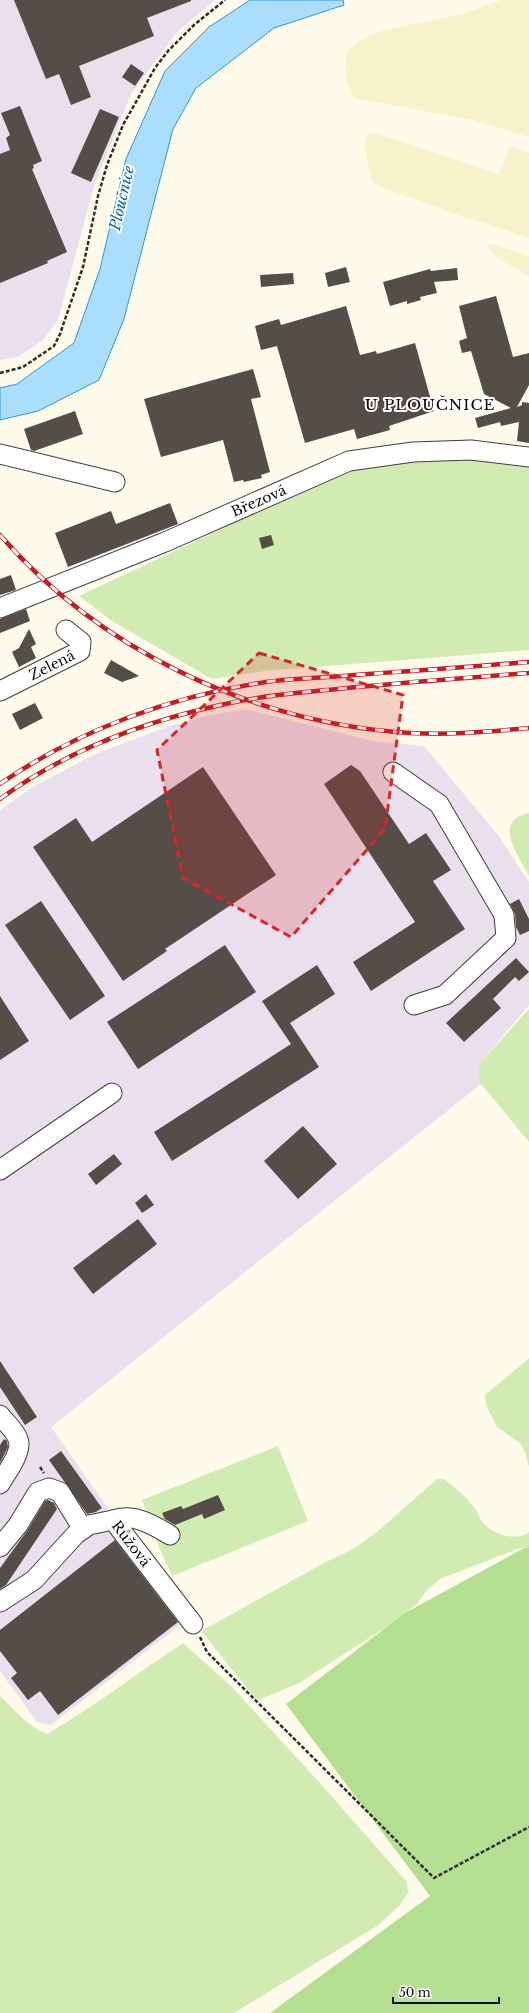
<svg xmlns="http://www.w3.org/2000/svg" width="529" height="2013" viewBox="0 0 529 2013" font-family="'Libre Baskerville',serif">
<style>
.industrial{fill:#eadfec}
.farmland{fill:#f7f2c9}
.green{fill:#d1ecb2}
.forest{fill:#b4de90}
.water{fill:#abdefb;stroke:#2d96d7}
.building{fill:#554d48}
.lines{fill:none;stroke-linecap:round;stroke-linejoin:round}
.minor-casing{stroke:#3f3f3f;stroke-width:21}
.path{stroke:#2e2e2e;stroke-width:2.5;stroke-dasharray:4 2;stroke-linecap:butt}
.minor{stroke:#fff;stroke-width:19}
.rail-casing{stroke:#c61a25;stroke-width:4.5}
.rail{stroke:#fff;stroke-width:3;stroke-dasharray:9;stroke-linecap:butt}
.marked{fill:#d62828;fill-opacity:0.2;stroke:#d62828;stroke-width:3;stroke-dasharray:8 5;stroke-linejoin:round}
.labels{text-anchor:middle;stroke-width:4;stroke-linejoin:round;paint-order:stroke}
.street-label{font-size:14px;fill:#0c0c0c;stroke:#fff}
.water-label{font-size:15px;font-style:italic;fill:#0c65a6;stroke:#fff}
.neighbourhood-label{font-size:15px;letter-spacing:1px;fill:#0c0c0c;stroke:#fff}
</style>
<rect width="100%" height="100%" fill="#fffbeb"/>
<path class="industrial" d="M 0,0 L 215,0 L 177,32 L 131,94 L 94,186 L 58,320 L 43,340 L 18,357 L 0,360 Z
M 246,709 L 373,741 L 424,746 L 498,835 L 529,882 L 529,1005 L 480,1063 L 481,1084 L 51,1427 L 108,1508 L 101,1515 L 185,1621 L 51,1725 L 37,1722 L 0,1671 L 0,810 L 31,788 L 95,754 L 167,727 L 205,716 Z"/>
<path class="farmland" d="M 501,0 L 529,0 L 529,137 L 473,120 L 354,98 L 345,75 L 346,53 L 361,40 L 380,31 L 462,14 Z
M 373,132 L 497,174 L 500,173 L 509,146 L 529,153 L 529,238 L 458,215 L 381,187 L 373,182 L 369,171 L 364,143 L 367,135 Z
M 491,244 L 529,256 L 529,277 L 495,256 L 486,245 Z"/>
<path class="green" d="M 463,456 L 529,467 L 529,650 L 265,671 L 212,679 L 112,621 L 79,596 L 355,466 Z
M 529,813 L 529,876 C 523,864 504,837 511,824 C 514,817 522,815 529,813 Z
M 529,1009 L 529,1142 L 481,1084 L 478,1071 L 480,1063 Z
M 529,1358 L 529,1467 L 525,1452 L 520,1443 L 497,1427 L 486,1405 L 485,1395 Z
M 278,1446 L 308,1521 L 172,1576 L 150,1527 L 150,1519 L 142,1500 Z
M 437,1479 L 444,1479 C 455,1487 464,1495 473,1506 C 478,1511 479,1519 484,1524 C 495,1535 516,1542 529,1532 L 529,1547 L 520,1548 L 440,1579 L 426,1591 L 417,1604 L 391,1624 L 299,1683 L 259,1700 L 255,1698 L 202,1632 L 203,1630 L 322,1564 L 355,1548 L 378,1531 Z
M 183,1643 L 231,1686 L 319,1782 L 407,1882 L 408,1893 L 400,1905 L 377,1926 L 234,2013 L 0,2013 L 0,1696 C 15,1710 27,1726 47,1734 C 94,1707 137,1673 183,1643 Z"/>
<path class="forest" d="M 529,1547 L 529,2013 L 270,2013 L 430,1896 L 286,1704 L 405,1613 L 524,1548 Z"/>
<path class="water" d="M 250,0 L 343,0 L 344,5 L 274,28 L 196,88 L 173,129 L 124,319 L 99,380 L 38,411 L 0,420 L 0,388 L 17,384 L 74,343 L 100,269 L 126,159 L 165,71 L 209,27 Z"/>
<path class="building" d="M 14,0 L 191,0 L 191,1 L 147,18 L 154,36 L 79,66 L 91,97 L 71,105 L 59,74 L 46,79 Z
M 131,64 L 144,73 L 135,86 L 122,77 Z
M 20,106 L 42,161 L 33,165 L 34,168 L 32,169 L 67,252 L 47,261 L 48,263 L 0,283 L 0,154 L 10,150 L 6,138 L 10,135 L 1,113 Z
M 100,109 L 119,117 L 91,182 L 71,173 Z
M 346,267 L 350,282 L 328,287 L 325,273 Z
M 457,268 L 458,280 L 434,282 L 437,293 L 420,297 L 421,300 L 407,304 L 407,301 L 390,306 L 383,282 L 430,269 L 431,271 Z
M 293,273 L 294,284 L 261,287 L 260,275 Z
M 496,296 L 513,357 L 529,353 L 529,385 L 517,407 L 522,405 L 522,402 L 529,403 L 529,443 L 517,441 L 519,422 L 501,426 L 500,422 L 478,428 L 475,418 L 511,408 L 484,394 L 471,351 L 462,353 L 459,341 L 467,338 L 459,306 Z
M 346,306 L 360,355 L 376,351 L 377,354 L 415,343 L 434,411 L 389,426 L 390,430 L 357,439 L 354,429 L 305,443 L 277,346 L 261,350 L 255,326 L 279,319 L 281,325 Z
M 253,369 L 261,397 L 251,399 L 270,472 L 261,475 L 262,478 L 244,482 L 243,480 L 234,482 L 223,440 L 161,457 L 144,399 Z
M 75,411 L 83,434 L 34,451 L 31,450 L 24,429 Z
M 170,503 L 178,524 L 68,567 L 55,533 L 111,511 L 116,524 Z
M 271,535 L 274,545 L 262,549 L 259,538 Z
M 11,575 L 16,590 L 0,595 L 0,579 Z
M 26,609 L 30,621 L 0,633 L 0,619 Z
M 29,629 L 36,644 L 31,647 L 36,658 L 19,667 L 12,652 L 19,648 Z
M 111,660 L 139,676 L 122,682 L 104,673 Z
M 35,703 L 43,718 L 20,730 L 12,714 Z
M 351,765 L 360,771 L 409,844 L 426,833 L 451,870 L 433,881 L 465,929 L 371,991 L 353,962 L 415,922 L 324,784 Z
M 203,767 L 276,875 L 165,949 L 167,951 L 123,981 L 33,847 L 76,818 L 92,842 Z
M 519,899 L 529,919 L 529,931 L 520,935 L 516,927 L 515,914 L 510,904 Z
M 41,901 L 105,996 L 70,1020 L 5,925 Z
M 225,945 L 256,992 L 138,1069 L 107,1022 Z
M 516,958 L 529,972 L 519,981 L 515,977 L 493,999 L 501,1008 L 464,1042 L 446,1023 Z
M 317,965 L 335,994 L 290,1023 L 319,1067 L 172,1161 L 154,1132 L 291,1044 L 262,1001 Z
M 0,996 L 29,1041 L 0,1060 Z
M 303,1126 L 337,1164 L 298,1199 L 264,1161 Z
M 114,1154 L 122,1164 L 96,1185 L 88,1174 Z
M 146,1194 L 154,1205 L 142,1213 L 135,1203 Z
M 138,1219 L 157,1244 L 93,1294 L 73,1268 Z
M 0,1361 L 37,1417 L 25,1425 L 0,1387 Z
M 4,1439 L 7,1441 L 8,1447 L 0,1463 L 0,1445 Z
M 61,1451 L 102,1508 L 96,1512 L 87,1514 L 49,1460 Z
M 218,1495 L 225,1510 L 204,1519 L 202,1514 L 175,1525 L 165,1519 L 162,1513 L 181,1506 L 183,1509 Z
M 48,1500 L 54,1503 L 57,1509 L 6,1585 L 0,1589 L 0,1568 L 27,1531 L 45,1501 Z
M 115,1540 L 178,1622 L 58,1715 L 40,1691 L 28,1700 L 11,1678 L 17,1673 L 0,1651 L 0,1630 Z"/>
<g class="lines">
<g class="minor-casing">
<g id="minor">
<path d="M 0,454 L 115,482"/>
<path id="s1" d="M 0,608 L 165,542 L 349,461 L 413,452 L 471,450 L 529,457"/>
<path id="s2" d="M 0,691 L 80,651 L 81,642 L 66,630"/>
<path d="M 393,772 L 439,804 L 504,915 L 506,938 L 445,995 L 414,1005"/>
<path d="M 0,1170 L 112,1093"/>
<path d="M 0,1415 C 5,1422 19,1434 19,1444 C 19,1457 6,1473 0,1484"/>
<path d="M 113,1520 C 133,1513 152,1524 170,1535"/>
<path d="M 0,1547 L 18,1525 L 38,1492 L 49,1488 L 60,1492 L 83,1529"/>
<path id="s3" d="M 0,1602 L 34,1580 L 76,1534 L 89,1525 L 113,1520 L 193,1624"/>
</g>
</g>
<path class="path" d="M 0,373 L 23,367 L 54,346 L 60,334 L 83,267 L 98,196 L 107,165 L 123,125 L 155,68 L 168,51 L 194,25 L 225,0
M 40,1467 L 44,1473
M 200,1637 L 207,1652 L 434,1878 L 529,1827"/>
<use href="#minor" class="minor"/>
<g class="rail-casing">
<path id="rail" d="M 0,535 C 99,649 247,719 396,732 C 441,736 485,732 529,728
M 0,784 C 78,730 172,696 266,682 C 295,678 325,678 354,675 C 412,671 471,667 529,662
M 0,799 C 63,753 140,723 216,706 C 266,694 318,691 369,686 C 422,681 476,677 529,673"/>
</g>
<use href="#rail" class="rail"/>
</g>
<path class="marked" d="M 259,653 L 403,695 L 385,829 L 291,937 L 183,878 L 157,750 Z"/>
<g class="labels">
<g class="street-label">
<text dy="5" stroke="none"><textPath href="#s1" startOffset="280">Březová</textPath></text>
<text dy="5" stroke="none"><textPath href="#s2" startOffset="58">Zelená</textPath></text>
<text dy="5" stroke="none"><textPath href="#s3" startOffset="173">Růžová</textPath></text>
</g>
<g class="water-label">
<text transform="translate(122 198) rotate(-77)" y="5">Ploučnice</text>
</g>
<g class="neighbourhood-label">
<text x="430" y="410">U PLOUČNICE</text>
</g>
</g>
<path d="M393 1997v6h106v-6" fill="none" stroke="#0c0c0c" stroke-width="2"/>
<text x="399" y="1997" font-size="12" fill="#0c0c0c" stroke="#ffffff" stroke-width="3" paint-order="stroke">50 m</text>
</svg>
